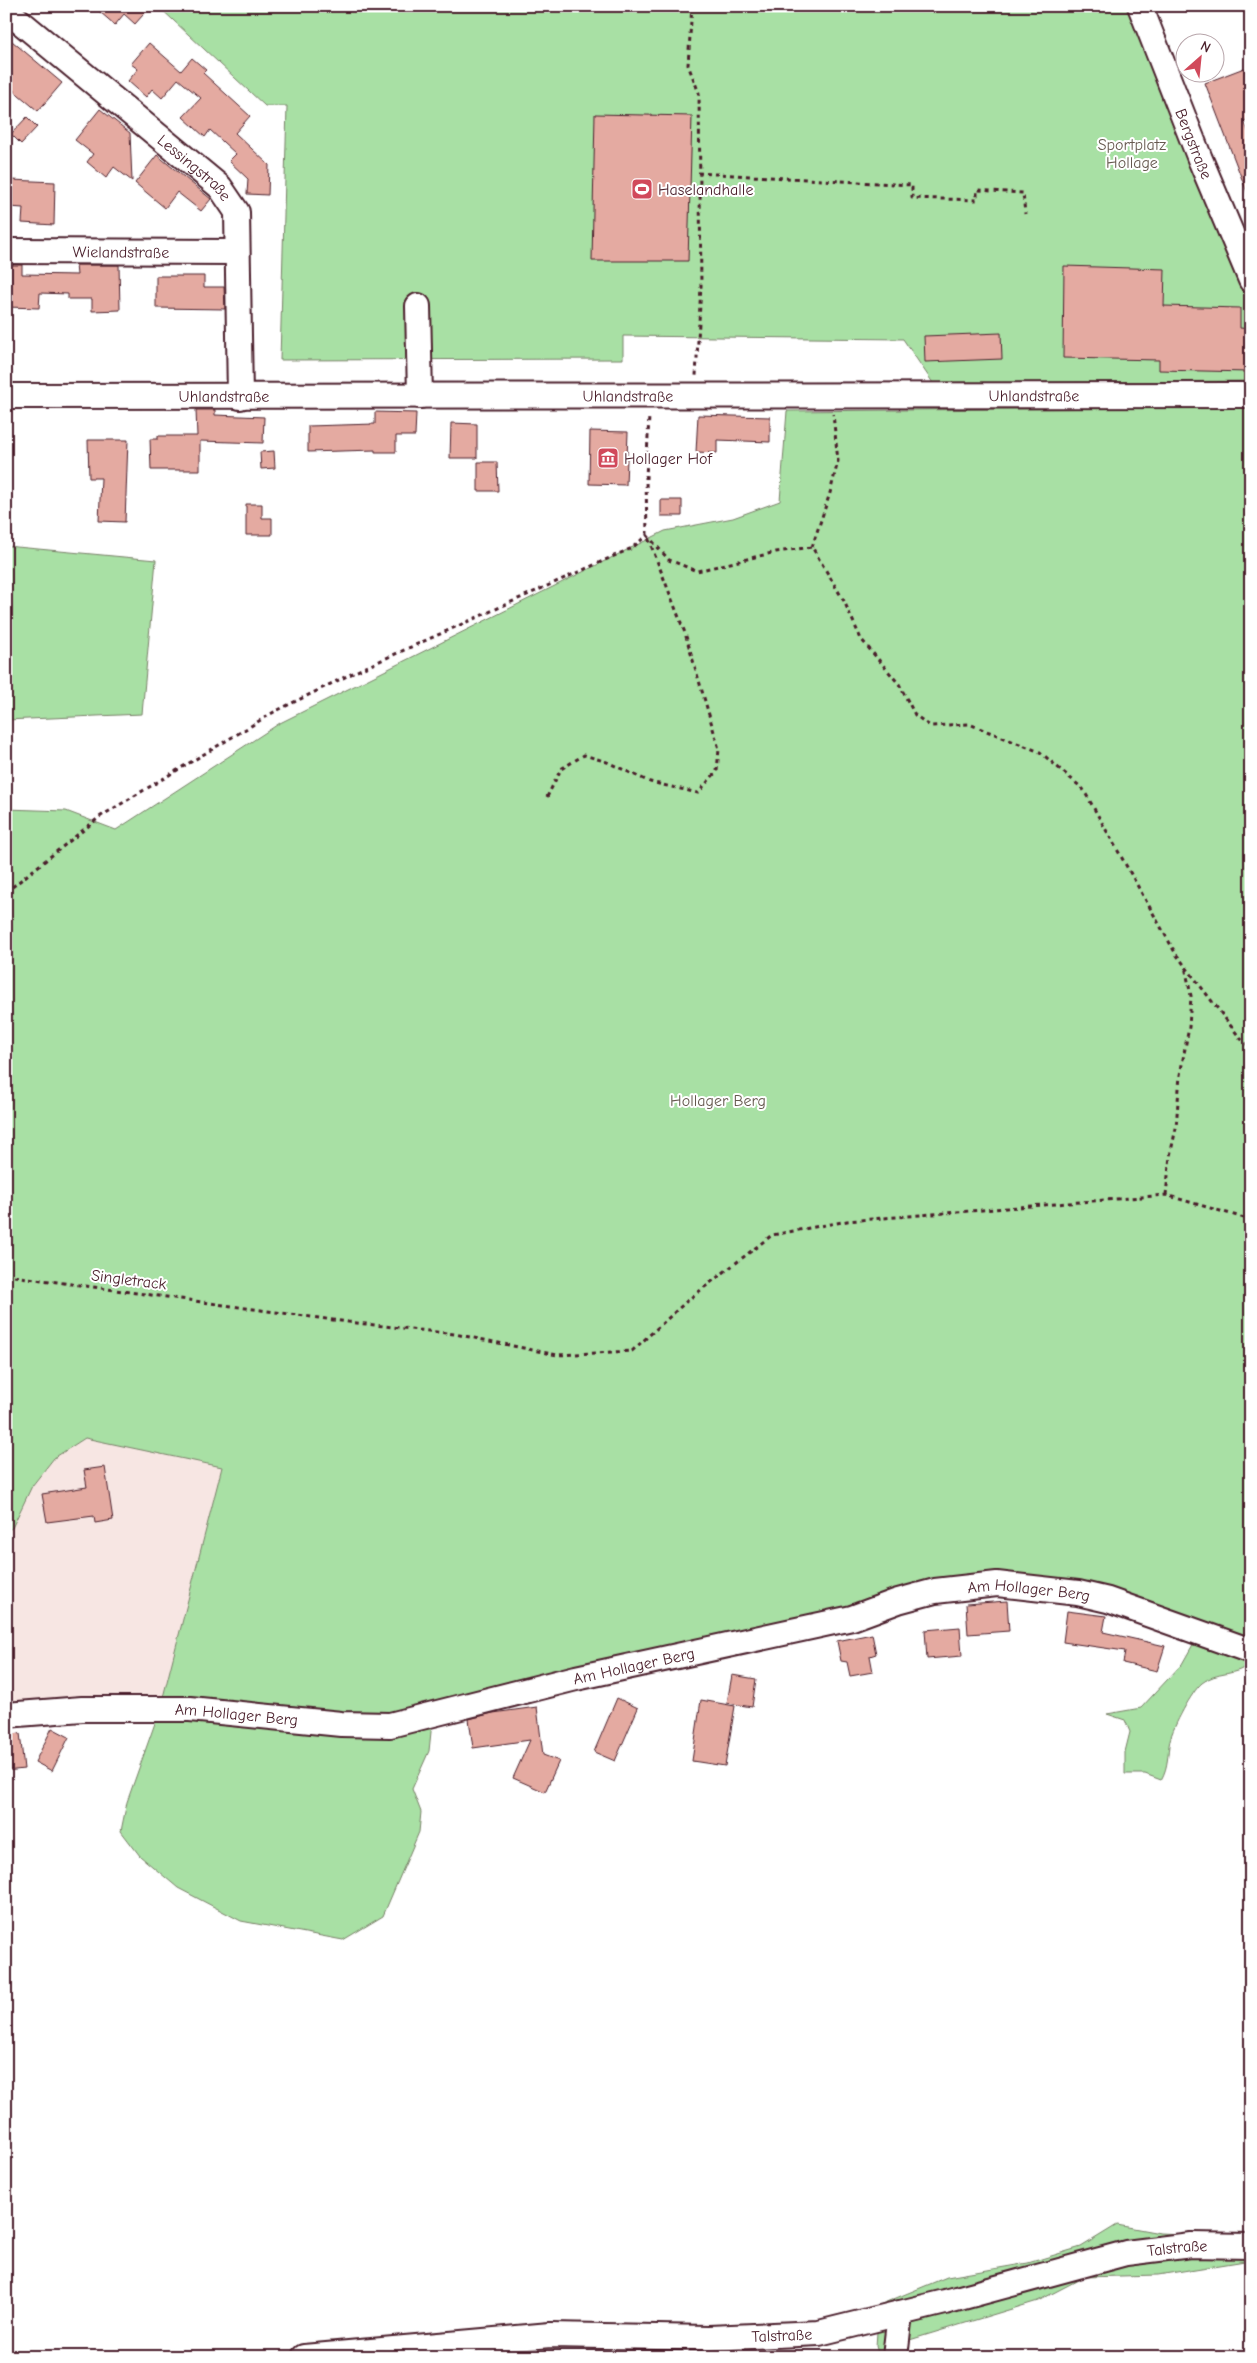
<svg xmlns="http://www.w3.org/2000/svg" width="1257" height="2363" viewBox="0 0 1257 2363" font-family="'Comic Neue',sans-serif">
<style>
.built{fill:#f7e6e3}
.green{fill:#a8e0a4;stroke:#798068}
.building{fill:#e4aaa1;stroke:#4a1f2b}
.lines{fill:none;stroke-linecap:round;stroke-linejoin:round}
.minor-casing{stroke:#4a1f2b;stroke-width:28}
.path{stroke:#4a1f2b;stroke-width:3;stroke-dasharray:4 4;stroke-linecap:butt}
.minor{stroke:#fff;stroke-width:24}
.labels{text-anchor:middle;stroke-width:4;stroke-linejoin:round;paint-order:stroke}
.street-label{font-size:16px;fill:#4a1f2b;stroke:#fff}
.park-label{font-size:16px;fill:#66594f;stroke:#fff}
.poi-label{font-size:16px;fill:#4a1f2b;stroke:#fff;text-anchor:start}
</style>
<rect width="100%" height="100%" fill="#fff"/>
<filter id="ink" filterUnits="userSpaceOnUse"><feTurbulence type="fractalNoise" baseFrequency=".02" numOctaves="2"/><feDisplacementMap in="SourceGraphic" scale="10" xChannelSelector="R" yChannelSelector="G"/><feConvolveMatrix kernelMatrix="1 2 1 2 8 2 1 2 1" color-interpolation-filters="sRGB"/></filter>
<g filter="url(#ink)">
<path class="built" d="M 85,1438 L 222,1467 L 160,1709 L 6,1715 L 6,1531 L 12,1528 L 32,1486 L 54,1458 Z"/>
<path class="green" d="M 158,6 L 1128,6 L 1251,305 L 1251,381 L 933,383 L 903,339 L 623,336 L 623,359 L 280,360 L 287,106 L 265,106 Z
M 1251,407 L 1251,1663 C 1236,1677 1216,1671 1202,1683 C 1192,1691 1173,1727 1170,1740 C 1167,1754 1169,1766 1161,1780 L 1145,1774 L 1125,1774 L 1125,1752 L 1130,1732 L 1125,1720 L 1107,1714 L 1141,1708 L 1182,1664 L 1200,1632 L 997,1584 L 433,1713 L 429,1751 L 412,1789 L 421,1812 L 419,1832 L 383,1916 L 343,1940 L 241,1921 L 178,1888 L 140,1856 L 121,1831 L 127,1802 L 160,1709 L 222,1467 L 85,1438 L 54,1458 L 32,1486 L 12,1528 L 6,1531 L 6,809 L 66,811 L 116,830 L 280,723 L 665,531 L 733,518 L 780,501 L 787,411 Z
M 6,546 L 156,560 L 142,714 L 6,720 Z
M 1117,2225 L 1160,2233 L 1251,2237 L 1251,2263 L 1245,2261 L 1158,2275 L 1084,2277 L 1038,2301 L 903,2342 L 905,2357 L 879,2357 L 876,2346 L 879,2305 L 947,2277 L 1028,2263 L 1081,2247 Z"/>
<path class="building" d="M 93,6 L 151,6 L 135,24 L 124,14 L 115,25 Z
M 6,36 L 62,83 L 38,111 L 6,84 Z
M 149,43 L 181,71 L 192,58 L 206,70 L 203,73 L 250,116 L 235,133 L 269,165 L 268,195 L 247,194 L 248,179 L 229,161 L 236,154 L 210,130 L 205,137 L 183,117 L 201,98 L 178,79 L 162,98 L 152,89 L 146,97 L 128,81 L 138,69 L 131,64 Z
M 1244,68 L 1251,86 L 1251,118 L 1244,121 L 1251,139 L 1250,200 L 1205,83 Z
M 100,109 L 130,133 L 132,181 L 114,167 L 106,178 L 87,162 L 93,154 L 75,140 Z
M 595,114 L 692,116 L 688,261 L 592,261 Z
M 27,117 L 37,127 L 21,144 L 11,134 Z
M 157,155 L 211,199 L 201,211 L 177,192 L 165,208 L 135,183 Z
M 11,180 L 55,182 L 54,225 L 22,223 L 23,208 L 9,207 Z
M 6,265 L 22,265 L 22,274 L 77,275 L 76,265 L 119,265 L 120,310 L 92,311 L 92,299 L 68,299 L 68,294 L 40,293 L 39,308 L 6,307 Z
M 1064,266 L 1165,269 L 1164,306 L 1240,308 L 1240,328 L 1250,329 L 1249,372 L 1159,370 L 1159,360 L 1063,358 Z
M 156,276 L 204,276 L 204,287 L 224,287 L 225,309 L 156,308 Z
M 1001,333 L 1002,359 L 925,362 L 924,336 Z
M 196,410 L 215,410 L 215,415 L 264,417 L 263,443 L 200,441 L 200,470 L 151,470 L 150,439 L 158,439 L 158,436 L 197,436 Z
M 375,412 L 416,413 L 415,436 L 396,436 L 396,452 L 375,452 L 375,450 L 308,452 L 308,426 L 375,424 Z
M 698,415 L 770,417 L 770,442 L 717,440 L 717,453 L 696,452 Z
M 451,423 L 477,424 L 477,458 L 450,458 Z
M 590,431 L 628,432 L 626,485 L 589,484 Z
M 88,440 L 128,440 L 125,522 L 99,521 L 101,478 L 89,478 Z
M 274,451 L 275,468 L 261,469 L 260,452 Z
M 478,462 L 497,462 L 498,491 L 478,491 Z
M 661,500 L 682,500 L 682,516 L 661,516 Z
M 246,504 L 262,504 L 262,518 L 272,518 L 272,535 L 246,535 Z
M 105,1467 L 113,1520 L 95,1523 L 94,1516 L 47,1522 L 42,1494 L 87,1487 L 84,1470 Z
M 1007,1601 L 1009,1631 L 968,1634 L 966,1604 Z
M 1067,1611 L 1106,1616 L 1103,1632 L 1165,1646 L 1157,1671 L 1123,1663 L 1125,1651 L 1063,1642 Z
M 960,1627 L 962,1656 L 927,1659 L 925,1630 Z
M 872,1634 L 876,1654 L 870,1656 L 873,1672 L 850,1676 L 847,1662 L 841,1661 L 837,1641 Z
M 732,1675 L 756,1679 L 752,1707 L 727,1703 Z
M 617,1698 L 638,1708 L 615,1761 L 594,1752 Z
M 701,1700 L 735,1706 L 725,1766 L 692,1761 Z
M 537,1707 L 543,1755 L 559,1761 L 545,1792 L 513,1778 L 530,1740 L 473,1748 L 469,1719 L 493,1713 Z
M 52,1728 L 69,1737 L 52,1771 L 35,1762 Z
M 20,1733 L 24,1769 L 6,1771 L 6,1735 Z"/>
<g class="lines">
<g class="minor-casing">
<g id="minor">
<path id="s1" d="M 1140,6 L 1200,159 L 1251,280"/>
<path id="s2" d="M 6,10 L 220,187 L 237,212 L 240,397"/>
<path id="s3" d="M 6,251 L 236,252"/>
<path d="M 418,306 L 420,396"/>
<path id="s4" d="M 6,396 L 1251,395"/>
<path id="s5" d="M 6,1715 L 82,1709 L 190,1709 L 341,1724 L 390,1725 L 576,1678 L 852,1618 L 898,1601 L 935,1591 L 997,1584 L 1078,1593 L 1108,1600 L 1251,1651"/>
<path id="s6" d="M 304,2357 L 550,2335 L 709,2338 L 819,2333 L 945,2302 L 1126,2253 L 1191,2245 L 1251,2246"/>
<path d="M 895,2357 L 900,2313"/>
</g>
</g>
<path class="path" d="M 692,6 L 688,65 L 699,93 L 701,286 L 696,376
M 698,173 L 912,185 L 912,198 L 977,200 L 977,190 L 1023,193 L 1025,214
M 647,535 L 669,560 L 697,571 L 776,552 L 812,547 L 844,601 L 861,639 L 899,684 L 915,715 L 930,726 L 969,724 L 1040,752 L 1083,789 L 1176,954 L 1240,1038 L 1251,1048
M 812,547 L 830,493 L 838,461 L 833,414
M 547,797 L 561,769 L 584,755 L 607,762 L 650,782 L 698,793 L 717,771 L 719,749 L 685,633 L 647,535 L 646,478 L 649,416
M 6,892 L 101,816 L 274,712 L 355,672 L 632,548 L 647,535
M 1166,1195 L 1170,1156 L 1176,1128 L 1180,1075 L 1189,1027 L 1191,996 L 1185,966
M 6,1275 L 348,1322 L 455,1334 L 557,1355 L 632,1351 L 688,1300 L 772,1235 L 847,1221 L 1166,1195 L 1251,1220"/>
<use href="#minor" class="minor"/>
</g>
</g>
<defs>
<g id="stadium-square" transform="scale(1.125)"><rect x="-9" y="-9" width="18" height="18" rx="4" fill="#d1495b" stroke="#fff"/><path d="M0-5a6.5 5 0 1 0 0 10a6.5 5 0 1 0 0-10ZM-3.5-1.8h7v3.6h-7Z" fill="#fff"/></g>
<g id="museum-square" transform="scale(1.125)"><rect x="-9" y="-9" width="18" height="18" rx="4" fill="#d1495b" stroke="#fff"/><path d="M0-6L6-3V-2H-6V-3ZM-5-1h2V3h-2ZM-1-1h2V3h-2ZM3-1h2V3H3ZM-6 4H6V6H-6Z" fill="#fff"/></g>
</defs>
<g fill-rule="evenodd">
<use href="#stadium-square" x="642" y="189"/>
<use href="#museum-square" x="608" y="458"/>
</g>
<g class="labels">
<g class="street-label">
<text dy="6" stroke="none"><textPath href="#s1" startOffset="148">Bergstraße</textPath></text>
<text dy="6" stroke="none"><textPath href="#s2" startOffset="246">Lessingstraße</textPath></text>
<text dy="6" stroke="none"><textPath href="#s3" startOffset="115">Wielandstraße</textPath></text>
<text dy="6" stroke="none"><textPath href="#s4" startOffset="1028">Uhlandstraße</textPath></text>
<text dy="6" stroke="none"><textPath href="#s4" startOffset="622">Uhlandstraße</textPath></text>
<text dy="6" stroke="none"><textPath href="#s4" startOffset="218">Uhlandstraße</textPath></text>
<text transform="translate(129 1279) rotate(7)" y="6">Singletrack</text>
<text dy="6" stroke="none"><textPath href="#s5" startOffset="1041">Am Hollager Berg</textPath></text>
<text dy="6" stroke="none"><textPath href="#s5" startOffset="636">Am Hollager Berg</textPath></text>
<text dy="6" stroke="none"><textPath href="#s5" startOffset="231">Am Hollager Berg</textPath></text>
<text dy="6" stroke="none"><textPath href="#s6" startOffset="885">Talstraße</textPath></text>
<text dy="6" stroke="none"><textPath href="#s6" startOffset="479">Talstraße</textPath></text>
</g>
<g class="park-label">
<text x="1132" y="150">Sportplatz<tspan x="1132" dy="18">Hollage</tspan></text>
<text x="718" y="1106">Hollager Berg</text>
</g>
<g class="poi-label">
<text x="658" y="195">Haselandhalle</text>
<text x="624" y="464">Hollager Hof</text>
</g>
</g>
<rect width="1257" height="2363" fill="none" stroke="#fff" stroke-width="25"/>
<rect x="12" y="12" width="1232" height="2338" fill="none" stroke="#4a1f2b" stroke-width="2" filter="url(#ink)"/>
<g transform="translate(1200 58) rotate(27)"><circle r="24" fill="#ffffff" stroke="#b7a5aa"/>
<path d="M0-4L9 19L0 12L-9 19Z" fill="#d1495b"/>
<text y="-8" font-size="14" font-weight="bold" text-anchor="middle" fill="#4a1f2b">N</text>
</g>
</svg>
